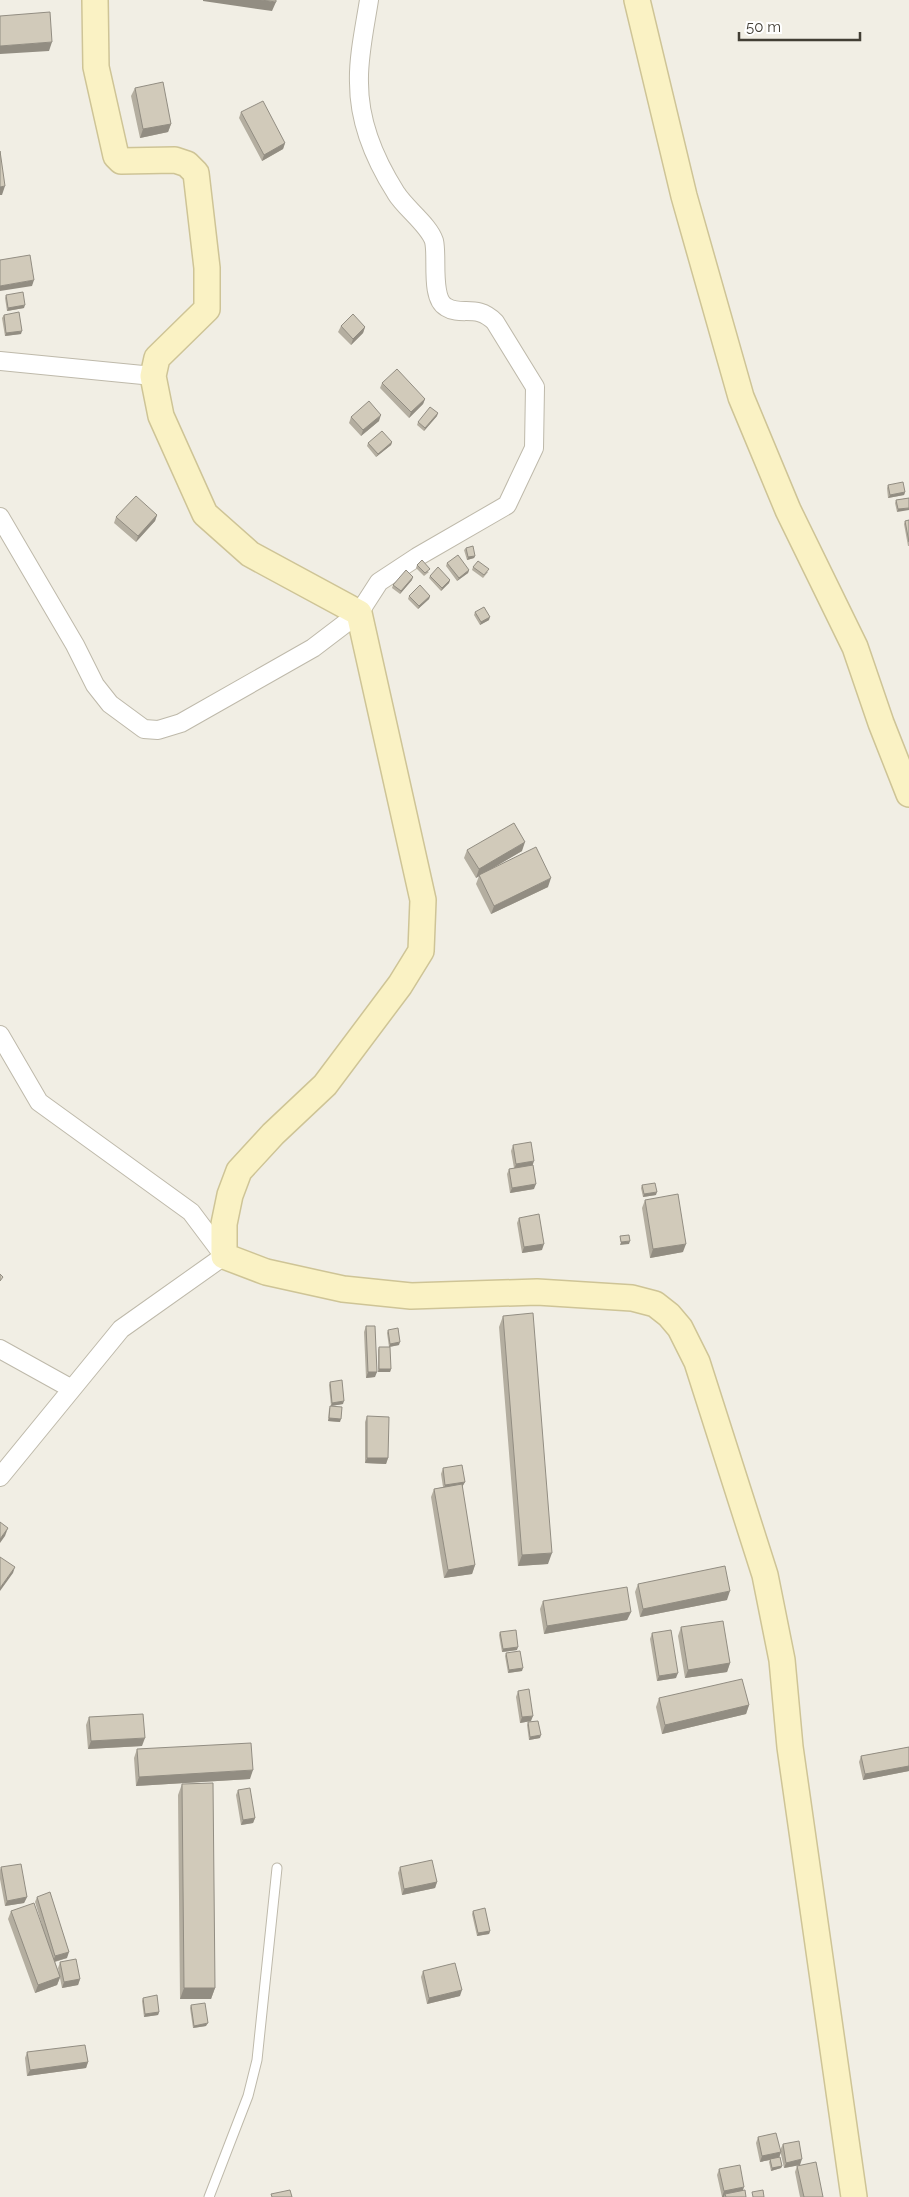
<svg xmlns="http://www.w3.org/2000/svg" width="909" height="2197" viewBox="0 0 909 2197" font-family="Raleway,sans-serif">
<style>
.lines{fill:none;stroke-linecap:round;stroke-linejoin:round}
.lane-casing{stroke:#beb9aa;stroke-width:11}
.street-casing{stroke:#beb9aa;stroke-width:20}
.secondary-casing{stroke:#cec496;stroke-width:28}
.lane{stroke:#fff;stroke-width:9}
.street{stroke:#fff;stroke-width:18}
.secondary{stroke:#faf2c4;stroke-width:25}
.wall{fill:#b4aea0}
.shaded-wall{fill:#928d82}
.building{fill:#d1caba;stroke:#928d82}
</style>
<rect width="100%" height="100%" fill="#f1eee4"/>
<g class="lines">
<g class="lane-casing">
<path id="lane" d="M 209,2197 L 248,2096 L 257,2060 L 277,1868"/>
</g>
<g class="street-casing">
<path id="street" d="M 0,361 L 153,376
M 0,517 L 75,645 L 95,685 L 110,704 L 144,729 L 158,730 L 181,723 L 313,648 L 359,613 L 379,582 L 417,557 L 507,505 L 534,448 L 535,387 L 495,322 C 476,303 462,317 446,307 C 430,298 438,257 434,241 C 429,225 405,208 396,193 C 375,160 359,124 359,83 C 358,57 365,26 369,0
M 0,1035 L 39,1102 L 191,1212 L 224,1256 L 121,1329 L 0,1477
M 0,1349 L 72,1389"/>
</g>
<g class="secondary-casing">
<path id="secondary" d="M 95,0 L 96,67 L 116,156 L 121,161 L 175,160 L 187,164 L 196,173 L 207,268 L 207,309 L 157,358 L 153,376 L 161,416 L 205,514 L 250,554 L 359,613 L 423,900 L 421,951 L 400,985 L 325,1085 L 273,1134 L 239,1171 L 230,1195 L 224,1224 L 224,1256 L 266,1272 L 343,1289 L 411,1296 L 537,1292 L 632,1298 L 655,1304 L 669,1315 L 680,1328 L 697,1362 L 765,1575 L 782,1660 L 790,1747 L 854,2197
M 637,0 L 684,196 L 741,397 L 788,510 L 855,647 L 881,723 L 909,794"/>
</g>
<use href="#lane" class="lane"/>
<use href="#street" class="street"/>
<use href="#secondary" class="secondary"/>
</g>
<path class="wall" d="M 135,88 L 171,124 L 168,132 L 140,138 L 131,96 Z
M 241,112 L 285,143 L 283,149 L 262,161 L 239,118 Z
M 6,295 L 24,308 L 7,311 L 5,298 Z
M 4,315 L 21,334 L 5,336 L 2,318 Z
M 341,326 L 365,327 L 363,333 L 351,345 L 338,332 Z
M 382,383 L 425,399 L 423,404 L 409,418 L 380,388 Z
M 437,416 L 424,431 L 417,425 L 418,422 Z
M 351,417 L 379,421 L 361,436 L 349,423 Z
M 392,442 L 391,445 L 376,457 L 367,446 L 368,443 Z
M 888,485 L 905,492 L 904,495 L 888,498 L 887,488 Z
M 909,498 L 897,512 L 895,503 L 896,500 Z
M 157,515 L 155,521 L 136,542 L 114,523 L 116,517 Z
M 909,520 L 909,546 L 908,546 L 904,524 L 905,521 Z
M 466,548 L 475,556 L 474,558 L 467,560 L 464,550 Z
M 447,563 L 469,570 L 468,573 L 457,581 L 446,566 Z
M 417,565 L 429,572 L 424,576 L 416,568 Z
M 473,567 L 488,572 L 483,578 L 472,570 Z
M 430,576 L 450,580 L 449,583 L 441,591 L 429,578 Z
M 412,580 L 400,594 L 392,588 L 393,585 Z
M 409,596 L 430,596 L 429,599 L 418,609 L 408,599 Z
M 475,612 L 489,620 L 480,625 L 474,615 Z
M 467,850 L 522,851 L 482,874 L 548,887 L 491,914 L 476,884 L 479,876 L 476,878 L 464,858 Z
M 513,1145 L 533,1165 L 534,1189 L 510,1193 L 507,1174 L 509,1169 L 514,1168 L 511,1151 Z
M 642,1185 L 656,1195 L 643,1197 L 641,1188 Z
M 645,1200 L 683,1252 L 650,1258 L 642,1208 Z
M 519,1218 L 542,1250 L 522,1253 L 517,1223 Z
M 503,1316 L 548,1564 L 518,1566 L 499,1327 Z
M 366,1326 L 375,1377 L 366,1378 L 364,1332 Z
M 388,1330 L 399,1345 L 389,1347 L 387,1333 Z
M 379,1347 L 391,1369 L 390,1372 L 378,1372 L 378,1350 Z
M 330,1382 L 343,1404 L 331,1406 L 340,1422 L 328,1421 L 329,1409 L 331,1406 L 329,1385 Z
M 367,1416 L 388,1458 L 386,1464 L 365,1463 L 365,1422 Z
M 443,1468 L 465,1482 L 462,1487 L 475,1565 L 472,1574 L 444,1578 L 431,1497 L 434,1489 L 443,1487 L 441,1474 Z
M 638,1584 L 727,1600 L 640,1617 L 635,1592 Z
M 543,1601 L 631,1612 L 627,1620 L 544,1634 L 540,1609 Z
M 681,1627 L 730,1663 L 727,1672 L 685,1678 L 678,1636 Z
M 500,1632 L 517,1650 L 502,1652 L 499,1635 Z
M 652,1633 L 676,1678 L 657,1681 L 650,1639 Z
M 506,1653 L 522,1671 L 508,1673 L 505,1656 Z
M 518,1691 L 531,1721 L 520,1723 L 516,1697 Z
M 659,1698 L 749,1705 L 746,1714 L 662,1734 L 656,1707 Z
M 89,1717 L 142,1746 L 88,1749 L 86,1725 Z
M 528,1722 L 540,1738 L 529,1740 L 527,1725 Z
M 909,1747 L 909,1771 L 863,1780 L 859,1762 L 861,1756 Z
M 137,1749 L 250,1779 L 136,1786 L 134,1758 Z
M 182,1784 L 215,1988 L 211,1999 L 180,1999 L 178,1795 Z
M 238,1790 L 255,1818 L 253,1823 L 241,1825 L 236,1795 Z
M 1,1867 L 27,1897 L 24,1903 L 5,1906 L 0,1879 L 0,1870 Z
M 400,1867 L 437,1882 L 435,1888 L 402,1895 L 398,1873 Z
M 37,1897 L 67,1958 L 55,1962 L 59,1973 L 58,1968 L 60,1962 L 80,1979 L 78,1985 L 62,1988 L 60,1978 L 57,1985 L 35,1993 L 8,1919 L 11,1911 L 42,1925 L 35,1902 Z
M 473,1911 L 490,1931 L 489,1934 L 477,1936 L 472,1914 Z
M 423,1971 L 460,1996 L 427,2004 L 421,1977 Z
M 143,1998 L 159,2012 L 158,2015 L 144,2017 L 142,2001 Z
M 191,2005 L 206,2026 L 193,2028 L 190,2008 Z
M 27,2052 L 88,2062 L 86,2068 L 27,2076 L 25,2058 Z
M 758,2137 L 781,2152 L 779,2157 L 782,2166 L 781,2168 L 771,2171 L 769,2162 L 770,2160 L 760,2162 L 756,2143 Z
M 783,2144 L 800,2165 L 784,2168 L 780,2150 Z
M 797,2166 L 823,2197 L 800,2197 L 795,2172 Z
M 719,2169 L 743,2191 L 746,2197 L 722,2197 L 717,2175 Z"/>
<path class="shaded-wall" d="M 203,0 L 261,0 L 276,2 L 272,11 L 203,1 Z
M 52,42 L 49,51 L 0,54 L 0,46 Z
M 171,124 L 168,132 L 140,138 L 143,129 Z
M 285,143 L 283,149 L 262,161 L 264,155 Z
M 5,186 L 2,195 L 0,195 L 0,187 Z
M 34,280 L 32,286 L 0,291 L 0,286 Z
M 25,305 L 24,308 L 7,311 L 8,308 Z
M 365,327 L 363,333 L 351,345 L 353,339 Z
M 22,331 L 21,334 L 5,336 L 6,333 Z
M 425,399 L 423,404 L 409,418 L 411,412 Z
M 438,413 L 437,416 L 424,431 L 425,428 Z
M 381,415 L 379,421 L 361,436 L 363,430 Z
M 392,442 L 391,445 L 376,457 L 378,454 Z
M 905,492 L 904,495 L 888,498 L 890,495 Z
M 909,508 L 909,510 L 897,512 L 898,509 Z
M 157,515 L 155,521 L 136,542 L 138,536 Z
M 475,556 L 474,558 L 467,560 L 468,557 Z
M 469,570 L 468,573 L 457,581 L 459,578 Z
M 413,577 L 412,580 L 400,594 L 401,591 Z
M 450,580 L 449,583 L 441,591 L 442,588 Z
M 430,596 L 429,599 L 418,609 L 419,606 Z
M 490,617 L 489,620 L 480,625 L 481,622 Z
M 525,842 L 522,851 L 476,878 L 479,869 Z
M 551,878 L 548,887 L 491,914 L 494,906 Z
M 534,1161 L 532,1167 L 514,1170 L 516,1164 Z
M 536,1184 L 534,1189 L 510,1193 L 512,1188 Z
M 657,1192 L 656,1195 L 643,1197 L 644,1194 Z
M 630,1241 L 629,1244 L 620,1245 L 621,1242 Z
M 544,1244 L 542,1250 L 522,1253 L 524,1247 Z
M 686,1244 L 683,1252 L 650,1258 L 653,1249 Z
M 400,1342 L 399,1345 L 389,1347 L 390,1344 Z
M 379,1369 L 391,1369 L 390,1372 L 378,1372 Z
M 368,1372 L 377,1372 L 375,1377 L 366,1378 Z
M 344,1401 L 343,1404 L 331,1406 L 332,1403 Z
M 329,1418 L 341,1419 L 340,1422 L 328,1421 Z
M 367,1458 L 388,1458 L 386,1464 L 365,1463 Z
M 465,1482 L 462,1487 L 443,1491 L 445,1485 Z
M 8,1528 L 5,1536 L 0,1543 L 0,1539 Z
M 552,1553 L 548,1564 L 518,1566 L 522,1555 Z
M 475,1565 L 472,1574 L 444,1578 L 448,1570 Z
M 15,1567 L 13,1573 L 0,1591 L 0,1588 Z
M 730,1591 L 727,1600 L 640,1617 L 643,1609 Z
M 631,1612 L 627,1620 L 544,1634 L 547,1626 Z
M 518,1647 L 517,1650 L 502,1652 L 503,1649 Z
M 730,1663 L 727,1672 L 685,1678 L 688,1670 Z
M 523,1668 L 522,1671 L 508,1673 L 509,1670 Z
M 678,1673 L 676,1678 L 657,1681 L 659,1676 Z
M 749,1705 L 746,1714 L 662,1734 L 665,1725 Z
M 533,1716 L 531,1721 L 520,1723 L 522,1717 Z
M 541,1735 L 540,1738 L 529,1740 L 530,1737 Z
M 145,1738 L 142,1746 L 88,1749 L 91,1741 Z
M 909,1766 L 909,1771 L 863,1780 L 865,1774 Z
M 253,1770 L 250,1779 L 136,1786 L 139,1777 Z
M 255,1818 L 253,1823 L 241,1825 L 243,1820 Z
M 437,1882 L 435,1888 L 402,1895 L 404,1889 Z
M 27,1897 L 24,1903 L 5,1906 L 7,1901 Z
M 490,1931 L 489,1934 L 477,1936 L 478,1933 Z
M 69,1952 L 67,1958 L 53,1962 L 55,1956 Z
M 60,1977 L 57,1985 L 35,1993 L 38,1985 Z
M 80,1979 L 78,1985 L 62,1988 L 64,1982 Z
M 184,1988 L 215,1988 L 211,1999 L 180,1999 Z
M 462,1990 L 460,1996 L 427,2004 L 429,1998 Z
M 159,2012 L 158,2015 L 144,2017 L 145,2014 Z
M 208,2023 L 206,2026 L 193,2028 L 194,2026 Z
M 88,2062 L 86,2068 L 27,2076 L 30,2070 Z
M 781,2152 L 779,2158 L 760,2162 L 762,2156 Z
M 802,2159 L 800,2165 L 784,2168 L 786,2163 Z
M 782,2166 L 781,2168 L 771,2171 L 772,2168 Z
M 744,2187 L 742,2193 L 725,2194 L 724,2197 L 722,2197 L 724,2191 Z"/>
<path class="building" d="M 261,0 L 276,0 L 276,2 Z
M 50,12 L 52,42 L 0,46 L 0,16 Z
M 163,82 L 171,124 L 143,129 L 135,88 Z
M 263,101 L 285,143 L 264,155 L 241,112 Z
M 0,151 L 5,186 L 0,187 Z
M 30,255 L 34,280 L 0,286 L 0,260 Z
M 23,292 L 25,305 L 8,308 L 6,295 Z
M 19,312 L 22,331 L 6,333 L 4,315 Z
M 353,314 L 365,327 L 353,339 L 341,326 Z
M 397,369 L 425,399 L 411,412 L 382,383 Z
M 369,401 L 381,415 L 363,430 L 351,417 Z
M 430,407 L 438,413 L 425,428 L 418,422 Z
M 382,431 L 392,442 L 378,454 L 368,443 Z
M 903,482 L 905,492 L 890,495 L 888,485 Z
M 136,496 L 157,515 L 138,536 L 116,517 Z
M 909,498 L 909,508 L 898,509 L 896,500 Z
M 909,520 L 909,542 L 905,521 Z
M 473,546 L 475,556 L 468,557 L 466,548 Z
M 458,555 L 469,570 L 459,578 L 447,563 Z
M 422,560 L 430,569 L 425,573 L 417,565 Z
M 478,561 L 489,569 L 484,575 L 473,567 Z
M 438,567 L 450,580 L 442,588 L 430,576 Z
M 406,570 L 413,577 L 401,591 L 393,585 Z
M 420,585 L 430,596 L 419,606 L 409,596 Z
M 484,607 L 490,617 L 481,622 L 475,612 Z
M 514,823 L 525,842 L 479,869 L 467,850 Z
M 536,847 L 551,878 L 494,906 L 479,875 Z
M 531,1142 L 534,1161 L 516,1164 L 513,1145 Z
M 533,1165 L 536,1184 L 512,1188 L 509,1169 Z
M 655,1183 L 657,1192 L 644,1194 L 642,1185 Z
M 678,1194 L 686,1244 L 653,1249 L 645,1200 Z
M 539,1214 L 544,1244 L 524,1247 L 519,1218 Z
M 629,1235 L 630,1241 L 621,1242 L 620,1236 Z
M 0,1274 L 3,1277 L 0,1281 Z
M 533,1313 L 552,1553 L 522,1555 L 503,1316 Z
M 366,1326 L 375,1326 L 377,1372 L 368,1372 Z
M 398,1328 L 400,1342 L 390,1344 L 388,1330 Z
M 379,1347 L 390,1347 L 391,1369 L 379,1369 Z
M 342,1380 L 344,1401 L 332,1403 L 330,1382 Z
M 330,1406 L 342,1407 L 341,1419 L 329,1418 Z
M 367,1416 L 389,1417 L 388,1458 L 367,1458 Z
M 462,1465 L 465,1482 L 445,1485 L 443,1468 Z
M 462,1484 L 475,1565 L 448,1570 L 434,1489 Z
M 0,1522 L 8,1528 L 0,1539 Z
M 0,1557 L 15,1567 L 0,1588 Z
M 725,1566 L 730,1591 L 643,1609 L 638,1584 Z
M 627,1587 L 631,1612 L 547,1626 L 543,1601 Z
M 723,1621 L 730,1663 L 688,1670 L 681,1627 Z
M 516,1630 L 518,1647 L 503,1649 L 500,1632 Z
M 671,1630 L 678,1673 L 659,1676 L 652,1633 Z
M 520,1651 L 523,1668 L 509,1670 L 506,1653 Z
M 742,1679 L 749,1705 L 665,1725 L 659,1698 Z
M 529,1689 L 533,1716 L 522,1717 L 518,1691 Z
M 143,1714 L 145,1738 L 91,1741 L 89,1717 Z
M 538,1721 L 541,1735 L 530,1737 L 528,1722 Z
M 251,1743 L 253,1770 L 139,1777 L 137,1749 Z
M 909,1747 L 909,1766 L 865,1774 L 861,1756 Z
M 213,1783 L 215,1988 L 184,1988 L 182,1784 Z
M 250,1788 L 255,1818 L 243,1820 L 238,1790 Z
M 432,1860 L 437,1882 L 404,1889 L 400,1867 Z
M 21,1864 L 27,1897 L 7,1901 L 1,1867 Z
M 50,1892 L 69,1952 L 55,1956 L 37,1897 Z
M 34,1903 L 60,1977 L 38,1985 L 11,1911 Z
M 485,1908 L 490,1931 L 478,1933 L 473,1911 Z
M 76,1959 L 80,1979 L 64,1982 L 60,1962 Z
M 455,1963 L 462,1990 L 429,1998 L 423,1971 Z
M 157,1995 L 159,2012 L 145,2014 L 143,1998 Z
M 205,2003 L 208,2023 L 194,2026 L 191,2005 Z
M 85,2045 L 88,2062 L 30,2070 L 27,2052 Z
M 776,2133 L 781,2152 L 762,2156 L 758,2137 Z
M 799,2141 L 802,2159 L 786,2163 L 783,2144 Z
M 780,2157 L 782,2166 L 772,2168 L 770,2159 Z
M 816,2162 L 823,2197 L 804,2197 L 797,2166 Z
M 740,2165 L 744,2187 L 724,2191 L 719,2169 Z
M 290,2190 L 292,2197 L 272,2197 L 271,2194 Z
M 745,2190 L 746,2197 L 726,2197 L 725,2194 Z
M 763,2190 L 764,2197 L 753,2197 L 752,2192 Z"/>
<path d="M739 32v8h121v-8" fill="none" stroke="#423e34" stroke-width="2.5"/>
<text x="746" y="32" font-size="15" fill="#423e34" stroke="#ffffff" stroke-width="4" paint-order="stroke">50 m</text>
</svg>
